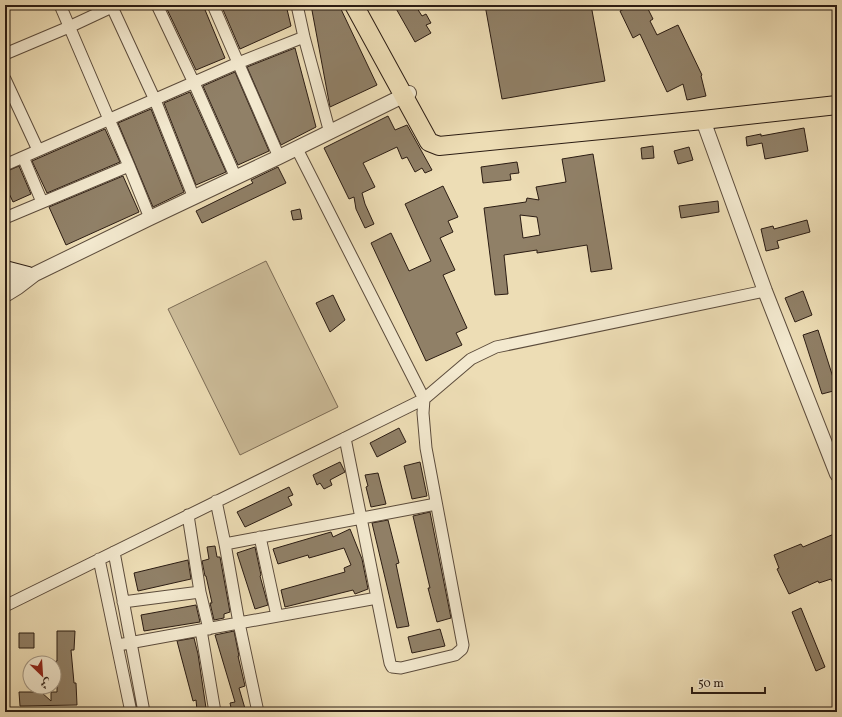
<svg xmlns="http://www.w3.org/2000/svg" width="842" height="717" viewBox="0 0 842 717" font-family="Vollkorn,Amiri,serif">
<style>
.green{fill:#ccbc99;stroke:#7c6c56}
.building{fill:#908067;stroke:#2b1c13;fill-rule:evenodd}
.lines{fill:none;stroke-linecap:round;stroke-linejoin:round}
.minor-casing{stroke:#5c4c3c;stroke-width:13}
.tertiary-casing{stroke:#5c4c3c;stroke-width:16}
.secondary-casing{stroke:#2b1c13;stroke-width:18}
.primary-casing{stroke:#2b1c13;stroke-width:20}
.minor{stroke:#f3e9cf;stroke-width:11}
.tertiary{stroke:#f3e9cf;stroke-width:14}
.secondary{stroke:#f3e9cf;stroke-width:16}
.primary{stroke:#edddb5;stroke-width:18}
</style>
<rect width="100%" height="100%" fill="#edddb5"/>
<filter id="stains"><feTurbulence type="fractalNoise" baseFrequency=".005" numOctaves="4"/><feColorMatrix values="0 0 0 0 .2 0 0 0 0 .09 0 0 0 0 .02 0 0 0 .5 -.17"/></filter>
<radialGradient id="worn" r=".72"><stop offset=".6" stop-color="#630" stop-opacity="0"/><stop offset="1" stop-color="#630" stop-opacity=".3"/></radialGradient>
<path class="green" d="M 266,261 L 338,407 L 240,455 L 168,309 Z"/>
<path class="building" d="M 165,5 L 203,5 L 225,58 L 196,70 Z
M 221,5 L 286,5 L 291,26 L 240,49 Z
M 311,5 L 339,5 L 377,85 L 330,107 Z
M 394,5 L 415,5 L 422,16 L 426,14 L 431,23 L 426,25 L 431,33 L 415,42 Z
M 485,5 L 591,5 L 605,81 L 502,99 Z
M 632,5 L 646,5 L 653,19 L 650,21 L 657,35 L 678,25 L 702,75 L 701,76 L 706,96 L 687,100 L 683,84 L 667,92 L 640,34 L 633,38 L 620,11 Z
M 295,48 L 316,127 L 281,145 L 247,67 Z
M 235,72 L 269,151 L 238,165 L 203,86 Z
M 190,92 L 226,172 L 196,185 L 164,103 Z
M 151,109 L 184,192 L 153,207 L 118,123 Z
M 388,116 L 395,130 L 407,125 L 432,170 L 425,173 L 422,168 L 415,172 L 407,157 L 402,159 L 397,147 L 363,163 L 375,187 L 362,193 L 365,204 L 374,224 L 365,228 L 356,209 L 354,197 L 349,199 L 324,148 Z
M 804,128 L 808,151 L 765,159 L 762,143 L 747,146 L 746,137 L 761,134 L 761,136 Z
M 105,129 L 120,162 L 47,193 L 32,161 Z
M 653,146 L 654,158 L 642,159 L 641,148 Z
M 689,147 L 693,160 L 678,164 L 674,151 Z
M 593,154 L 612,269 L 591,272 L 587,245 L 537,253 L 537,250 L 504,255 L 508,294 L 495,295 L 484,208 L 526,202 L 527,198 L 539,200 L 536,187 L 566,182 L 562,159 ZM 520,215 L 537,217 L 540,235 L 523,238 Z
M 517,162 L 519,173 L 510,174 L 511,180 L 483,183 L 481,167 Z
M 19,166 L 31,194 L 13,202 L 5,185 L 5,172 Z
M 278,167 L 286,183 L 202,223 L 196,211 L 253,183 L 251,180 Z
M 123,176 L 139,212 L 66,245 L 49,207 Z
M 443,186 L 458,217 L 448,221 L 453,232 L 440,238 L 455,270 L 443,275 L 467,328 L 456,333 L 462,345 L 426,361 L 371,243 L 391,233 L 409,271 L 431,261 L 405,204 Z
M 718,201 L 719,212 L 681,218 L 679,206 Z
M 300,209 L 302,219 L 293,220 L 291,211 Z
M 807,220 L 810,232 L 777,241 L 779,248 L 766,251 L 761,229 L 773,226 L 774,229 Z
M 803,291 L 812,315 L 795,322 L 785,298 Z
M 333,295 L 345,320 L 330,332 L 316,303 Z
M 818,330 L 837,390 L 822,394 L 803,335 Z
M 399,428 L 406,442 L 377,457 L 370,443 Z
M 340,462 L 345,472 L 330,480 L 332,485 L 324,489 L 320,483 L 317,485 L 313,475 Z
M 420,462 L 427,496 L 412,499 L 404,466 Z
M 378,473 L 386,504 L 371,507 L 366,487 L 368,486 L 365,475 Z
M 289,487 L 293,495 L 288,497 L 292,505 L 245,527 L 237,512 Z
M 430,512 L 451,618 L 437,622 L 428,588 L 430,588 L 413,516 Z
M 388,520 L 399,563 L 396,564 L 409,626 L 397,628 L 372,523 Z
M 350,529 L 362,559 L 368,589 L 355,594 L 353,590 L 285,607 L 281,590 L 345,572 L 344,568 L 351,565 L 344,548 L 309,558 L 308,555 L 278,564 L 273,549 L 331,532 L 333,537 Z
M 834,534 L 837,541 L 837,592 L 831,579 L 819,583 L 818,581 L 789,594 L 777,569 L 779,568 L 774,555 L 801,544 L 803,547 Z
M 215,546 L 217,557 L 220,557 L 230,612 L 224,614 L 224,618 L 214,620 L 210,603 L 212,603 L 206,576 L 205,576 L 202,561 L 209,559 L 207,547 Z
M 255,547 L 261,575 L 260,576 L 268,605 L 255,609 L 237,553 Z
M 188,560 L 191,579 L 138,591 L 134,573 Z
M 196,605 L 200,622 L 144,631 L 141,615 Z
M 801,608 L 825,667 L 816,671 L 792,612 Z
M 440,629 L 445,646 L 412,653 L 408,637 Z
M 57,631 L 75,631 L 74,650 L 71,650 L 74,683 L 76,683 L 77,705 L 20,706 L 19,692 L 41,692 L 51,701 L 51,692 L 57,692 L 57,677 L 54,677 L 54,662 L 57,661 Z
M 234,631 L 239,656 L 238,656 L 245,686 L 239,688 L 246,712 L 232,712 L 230,703 L 235,702 L 215,635 Z
M 19,633 L 34,633 L 34,648 L 19,648 Z
M 194,638 L 198,654 L 206,708 L 197,710 L 196,700 L 193,701 L 177,641 Z"/>
<g class="lines">
<g class="minor-casing">
<path id="minor" d="M 60,5 L 129,166 L 150,218
M 157,5 L 194,83 L 236,178
M 213,5 L 279,157
M 297,5 L 304,37 L 330,133
M 112,7 L 155,100 L 194,198
M 5,54 L 69,27 L 116,5
M 5,79 L 38,150
M 297,149 L 424,399 L 423,413 L 426,448 L 463,645 L 462,649 L 455,655 L 401,668 L 392,667 L 390,663 L 345,438
M 23,157 L 42,202
M 5,165 L 238,63 L 304,37
M 5,218 L 129,166
M 216,501 L 225,544 L 239,623 L 258,712
M 260,537 L 277,616
M 225,544 L 436,504
M 114,552 L 144,712
M 99,559 L 131,712
M 200,592 L 209,629
M 123,602 L 200,592 L 188,515
M 5,606 L 416,403 L 424,399 L 471,359 L 496,347 L 765,291
M 201,630 L 215,712
M 118,645 L 377,598"/>
</g>
<g class="tertiary-casing">
<path id="tertiary" d="M 703,120 L 765,291 L 837,474
M 5,283 L 29,275
M 5,295 L 18,287 L 35,274 L 150,218 L 279,157 L 409,93"/>
</g>
<g class="secondary-casing">
<path id="secondary" d="M 5,269 L 28,275"/>
</g>
<g class="primary-casing">
<path id="primary" d="M 354,5 L 429,142 L 439,146 L 703,120 L 837,105"/>
</g>
<use href="#minor" class="minor"/>
<use href="#tertiary" class="tertiary"/>
<use href="#secondary" class="secondary"/>
<use href="#primary" class="primary"/>
</g>
<rect width="842" height="717" fill="none" stroke="#edddb5" stroke-width="20"/>
<rect x="6" y="6" width="830" height="705" fill="none" stroke="#2b1c13" stroke-width="2"/>
<rect x="10" y="10" width="822" height="697" fill="none" stroke="#2b1c13"/>
<g transform="translate(42 675) rotate(155)"><circle r="19" fill="#f3e9cf" stroke="#a39784"/>
<path d="M0-3L7 15L0 10L-7 15Z" fill="#8f2418"/>
<text y="-6" font-size="11" font-weight="bold" text-anchor="middle" fill="#2b1c13">ش</text>
</g>
<path d="M692 687v6h73v-6" fill="none" stroke="#2b1c13" stroke-width="2"/>
<text x="698" y="687" font-size="12" fill="#2b1c13" stroke="#f3e9cf" stroke-width="3" paint-order="stroke">50 m</text>
<rect width="100%" height="100%" filter="url(#stains)"/>
<rect width="100%" height="100%" fill="url(#worn)"/>
</svg>
